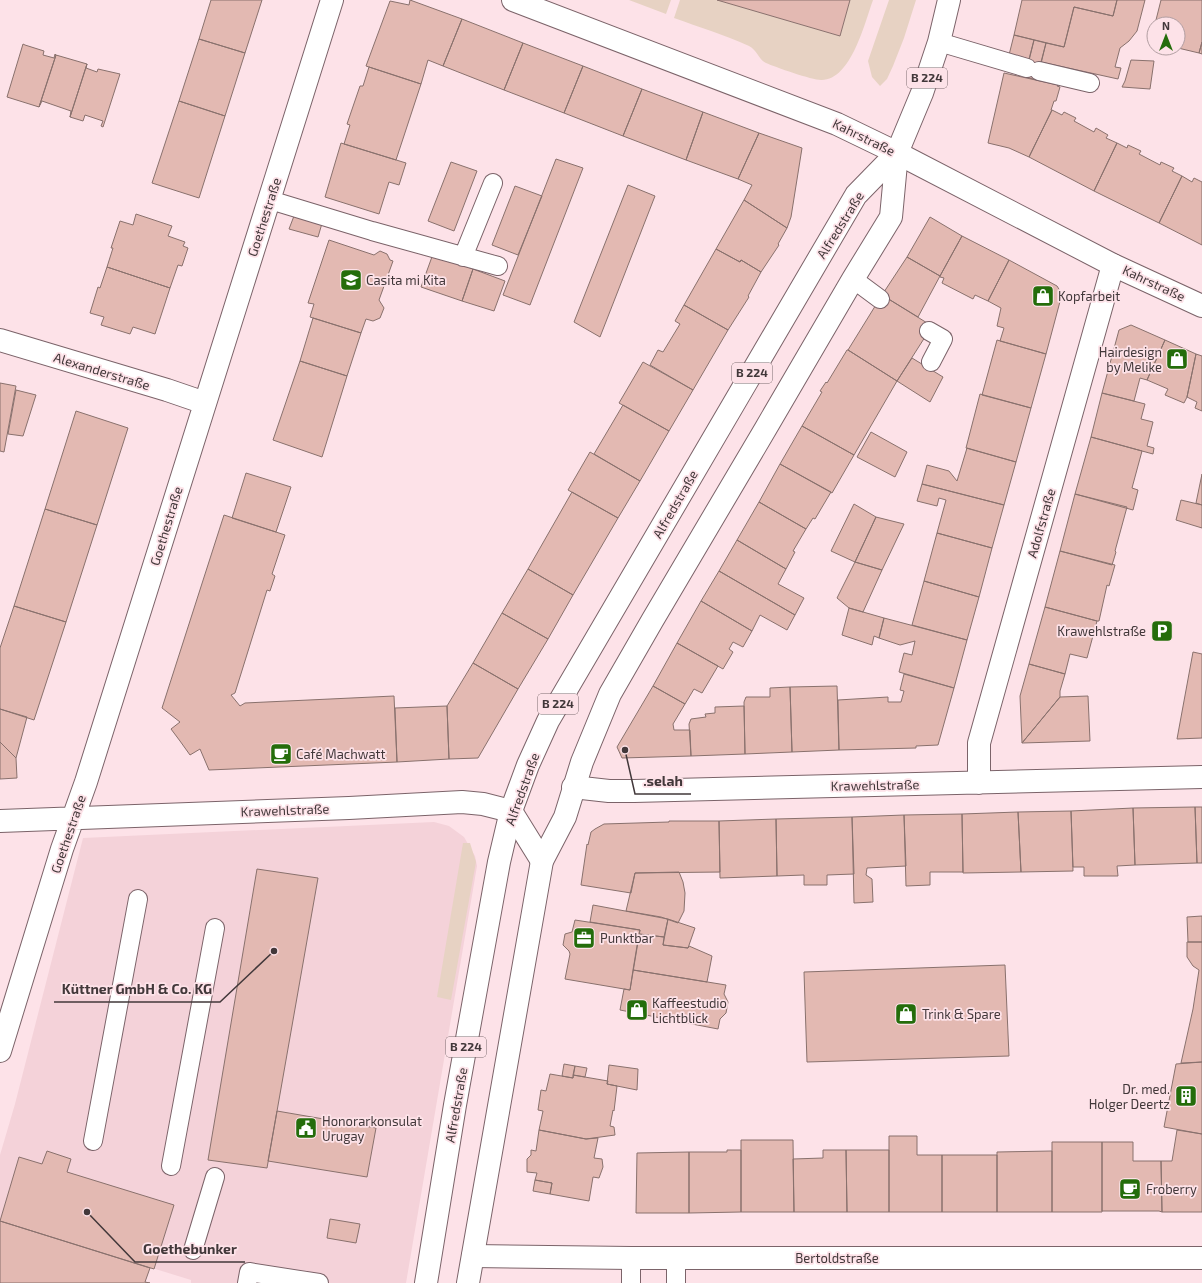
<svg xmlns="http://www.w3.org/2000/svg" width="1202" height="1283" viewBox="0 0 1202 1283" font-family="'Exo 2',sans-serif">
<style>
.built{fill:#f4d2d9}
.green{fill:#e7d2c3}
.building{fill:#e3b9b2;stroke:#89716d}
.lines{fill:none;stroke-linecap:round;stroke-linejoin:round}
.lane-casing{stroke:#7b6369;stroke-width:20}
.street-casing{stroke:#7b6369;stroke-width:24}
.secondary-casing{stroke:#7b6369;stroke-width:24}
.primary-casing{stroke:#7b6369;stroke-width:24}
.lane{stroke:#fff;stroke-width:18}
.street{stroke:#fff;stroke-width:22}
.secondary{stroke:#fff;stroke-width:22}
.primary{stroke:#fff;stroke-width:22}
.labels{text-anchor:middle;stroke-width:3.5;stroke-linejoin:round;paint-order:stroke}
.shield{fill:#fde2e8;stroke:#7a6b6e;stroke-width:1}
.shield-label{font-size:12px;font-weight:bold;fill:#42383a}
.street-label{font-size:13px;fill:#42383a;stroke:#fde2e8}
.poi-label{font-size:13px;fill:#42383a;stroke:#fde2e8;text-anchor:start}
.leader{fill:none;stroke:#42383a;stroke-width:1.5}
.callout-dot{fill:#42383a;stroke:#fde2e8;stroke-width:1.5}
.callout-label{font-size:14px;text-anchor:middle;font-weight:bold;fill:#42383a;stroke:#fde2e8;stroke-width:3.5;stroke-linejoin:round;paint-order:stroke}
</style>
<rect width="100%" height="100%" fill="#fde2e8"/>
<path class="built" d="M 434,822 L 449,826 L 464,837 L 475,856 L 477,866 L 406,1283 L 191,1283 L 191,1280 L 0,1221 L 0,1155 L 15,1104 L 83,838 Z"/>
<path class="green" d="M 629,0 L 671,0 L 666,14 Z
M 680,0 L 717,0 L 840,36 L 850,0 L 873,0 C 865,22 851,81 821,80 C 812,80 775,67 766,63 C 759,60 757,50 749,46 C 725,35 699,27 674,18 Z
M 889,0 L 916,0 L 904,38 L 893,66 L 887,79 L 880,86 L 872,77 L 868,61 Z
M 463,843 L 470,843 L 476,862 L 451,1000 L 437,997 Z"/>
<path class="building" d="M 211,0 L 262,0 L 245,53 L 199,39 Z
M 410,0 L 462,19 L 443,66 L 428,60 L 421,84 L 366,66 L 390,1 L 409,5 Z
M 717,0 L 850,0 L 840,36 Z
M 1022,0 L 1117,0 L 1113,16 L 1074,7 L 1064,47 L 1014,35 Z
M 1117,0 L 1145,0 L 1137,31 L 1129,41 L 1120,48 L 1115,67 L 1121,68 L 1118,79 L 1041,62 L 1046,43 L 1064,47 L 1074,7 L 1113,16 Z
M 1161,0 L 1202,0 L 1202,42 L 1199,53 L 1178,48 L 1178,24 L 1155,24 Z
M 462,19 L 523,43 L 504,90 L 443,66 Z
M 1154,27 L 1154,42 L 1151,41 Z
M 1014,35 L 1034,40 L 1029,59 L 1009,55 Z
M 199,39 L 245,53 L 225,116 L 179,101 Z
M 1034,40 L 1046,43 L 1037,80 L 1025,77 Z
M 1202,42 L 1202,54 L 1199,53 Z
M 523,43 L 583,66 L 564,113 L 504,90 Z
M 23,44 L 25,45 L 44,51 L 43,55 L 54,58 L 55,54 L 56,55 L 39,107 L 7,97 Z
M 56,55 L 87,64 L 70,117 L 71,111 L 42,101 L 39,107 Z
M 1131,60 L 1154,61 L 1150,89 L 1122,87 L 1125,81 Z
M 87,64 L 86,68 L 97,72 L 98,69 L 120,74 L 103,127 L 101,126 L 103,121 L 85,115 L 83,121 L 70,117 Z
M 583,66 L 642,89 L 623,136 L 564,113 Z
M 369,67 L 421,84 L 396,160 L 344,144 L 350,125 L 347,124 L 360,86 L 363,86 Z
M 1004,73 L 1058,85 L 1057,86 L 1060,87 L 1056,101 L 1054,101 L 1051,110 L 1052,110 L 1029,157 L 1009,148 L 988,143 Z
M 642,89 L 703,112 L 686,160 L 623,136 Z
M 179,101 L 225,116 L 199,198 L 152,183 Z
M 1052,110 L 1062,115 L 1064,112 L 1076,118 L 1074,121 L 1094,132 L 1096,128 L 1108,135 L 1106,138 L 1117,143 L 1094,191 L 1029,157 Z
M 703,112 L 759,133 L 738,179 L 686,160 Z
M 759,133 L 802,148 L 791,217 L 787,228 L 744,200 L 752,185 L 738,179 Z
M 341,143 L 406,163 L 399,185 L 389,182 L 379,214 L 325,197 Z
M 1117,143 L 1127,148 L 1128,145 L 1141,151 L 1139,154 L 1160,165 L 1161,162 L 1174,168 L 1172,171 L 1182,176 L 1159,223 L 1094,191 Z
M 556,159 L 583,168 L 530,305 L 503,295 Z
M 451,162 L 477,171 L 454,231 L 428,221 Z
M 1182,176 L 1192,182 L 1194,178 L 1202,182 L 1202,245 L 1159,223 Z
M 628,185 L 655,196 L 600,337 L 574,322 Z
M 515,186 L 542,196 L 518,255 L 492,245 Z
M 744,200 L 787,228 L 778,244 L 779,245 L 761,272 L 741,260 L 740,262 L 716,249 Z
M 136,214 L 172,226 L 168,236 L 185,242 L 183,246 L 188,248 L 182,266 L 178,265 L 170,288 L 107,267 L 113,248 L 111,248 L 120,221 L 133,225 Z
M 294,216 L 323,220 L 318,237 L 289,229 Z
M 930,217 L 962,236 L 940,276 L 907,257 Z
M 962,236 L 1009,260 L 988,301 L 975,295 L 973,299 L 942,283 L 944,278 L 940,277 L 940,276 Z
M 329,240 L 374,255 L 380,251 L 387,254 L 390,260 L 393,261 L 379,300 L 384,308 L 380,318 L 373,321 L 366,319 L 361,333 L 310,317 L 314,304 L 308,303 Z
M 716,249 L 740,262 L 741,260 L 761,272 L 748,296 L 749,297 L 728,330 L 684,305 Z
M 433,254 L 473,269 L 462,301 L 421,287 Z
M 907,257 L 940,276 L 918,317 L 882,295 Z
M 1009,260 L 1057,286 L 1062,294 L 1046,354 L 1000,341 L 1004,328 L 997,326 L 1001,308 L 988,301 Z
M 107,267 L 170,288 L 155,334 L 133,327 L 130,334 L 101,325 L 104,317 L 90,313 L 98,287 L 100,288 Z
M 473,269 L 505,281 L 494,311 L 462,301 Z
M 882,295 L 932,326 L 897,381 L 848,350 Z
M 684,305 L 728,330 L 693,390 L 650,365 L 658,350 L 663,352 L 680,324 L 675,321 Z
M 313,318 L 361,333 L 347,376 L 300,361 Z
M 1131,325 L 1165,340 L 1147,380 L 1140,378 L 1134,401 L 1102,393 L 1119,330 Z
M 997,340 L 1046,354 L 1031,408 L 982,395 Z
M 1165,340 L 1196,354 L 1187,397 L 1184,403 L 1165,395 L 1168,389 L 1147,380 Z
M 848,350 L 897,381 L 854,455 L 802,426 L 822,392 L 820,391 L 826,382 L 827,383 L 847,350 Z
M 1196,354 L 1202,356 L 1202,411 L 1195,408 L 1197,402 L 1187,397 Z
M 912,358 L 943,377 L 930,402 L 897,381 Z
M 300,361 L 347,376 L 322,457 L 273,440 Z
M 643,362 L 693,390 L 669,431 L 619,403 Z
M 0,383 L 16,386 L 4,452 L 0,451 Z
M 16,390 L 36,395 L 23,436 L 8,434 Z
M 1102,393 L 1145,404 L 1141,419 L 1153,422 L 1147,446 L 1154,448 L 1153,454 L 1091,437 Z
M 980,394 L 1031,408 L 1016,462 L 966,448 Z
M 623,405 L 669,431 L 640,481 L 594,454 Z
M 76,411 L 128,428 L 97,525 L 45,509 Z
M 802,426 L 854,455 L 832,493 L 780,464 Z
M 871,432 L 907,452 L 895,477 L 857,457 Z
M 1091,437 L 1142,451 L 1132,488 L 1138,490 L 1133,510 L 1075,494 Z
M 967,448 L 1016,462 L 1004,505 L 922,484 L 927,465 L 949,471 L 957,481 Z
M 590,452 L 640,481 L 618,518 L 568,490 Z
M 780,464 L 831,492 L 815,519 L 813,518 L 806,529 L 759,502 Z
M 246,473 L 291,487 L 276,532 L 232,518 Z
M 1202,474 L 1202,505 L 1196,503 Z
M 922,484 L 1004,505 L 992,548 L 937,533 L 946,500 L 939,498 L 937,506 L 917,501 Z
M 572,492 L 618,518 L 573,595 L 528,569 Z
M 1075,494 L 1127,507 L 1115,551 L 1116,552 L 1112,565 L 1060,551 Z
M 1181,500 L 1202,505 L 1202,528 L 1176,520 Z
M 759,502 L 806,529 L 793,551 L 795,552 L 786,569 L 737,540 Z
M 854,504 L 876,517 L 855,562 L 831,551 Z
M 45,509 L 97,525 L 66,622 L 14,606 Z
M 224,515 L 285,535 L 272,574 L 275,576 L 270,591 L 267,590 L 235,693 L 231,695 L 240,706 L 245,703 L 394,696 L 397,762 L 209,770 L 200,749 L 190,755 L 180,741 L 171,729 L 180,722 L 162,708 Z
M 876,517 L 904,524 L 882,570 L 855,562 Z
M 937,533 L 992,548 L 979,597 L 924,581 Z
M 737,540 L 786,569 L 778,584 L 804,598 L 795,615 L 719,571 Z
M 1060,551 L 1115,565 L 1109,586 L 1107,585 L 1099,621 L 1097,621 L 1045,607 Z
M 855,562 L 882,570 L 863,612 L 849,608 L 837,598 Z
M 528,569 L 573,595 L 548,639 L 502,613 Z
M 719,571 L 795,615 L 787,630 L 760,615 L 752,631 L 701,601 Z
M 924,581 L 979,597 L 967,640 L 912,625 Z
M 701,601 L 752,631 L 743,647 L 733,642 L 729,649 L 733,652 L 723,669 L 677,643 Z
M 14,606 L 66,622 L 34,720 L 0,709 L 0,648 Z
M 1045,607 L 1097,621 L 1087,658 L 1070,654 L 1065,674 L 1029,664 Z
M 849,608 L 884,618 L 879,638 L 874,636 L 872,645 L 842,635 Z
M 502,613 L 548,639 L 518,689 L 473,663 Z
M 884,618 L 967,640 L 954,688 L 899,672 L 904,653 L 912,655 L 915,641 L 900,645 L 879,638 Z
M 677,643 L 718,666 L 702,693 L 694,689 L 685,704 L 653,686 Z
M 1193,652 L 1202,654 L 1202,738 L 1177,739 Z
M 473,663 L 518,689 L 478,758 L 449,759 L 447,706 Z
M 1029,664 L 1065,674 L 1060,691 L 1060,697 L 1022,743 L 1020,696 Z
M 904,674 L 954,688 L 938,745 L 916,746 L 916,748 L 839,750 L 838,700 L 888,697 L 888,702 L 901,702 L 904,691 L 900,690 Z
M 653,686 L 685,704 L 673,724 L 674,730 L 690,730 L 691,756 L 622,758 L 617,747 Z
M 837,686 L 839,750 L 792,752 L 790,687 Z
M 790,687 L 792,752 L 745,754 L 744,702 L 746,697 L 770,697 L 770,688 Z
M 1088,696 L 1090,741 L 1022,743 L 1060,697 Z
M 447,706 L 449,759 L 397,762 L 395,708 Z
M 744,706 L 745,754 L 691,756 L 689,724 L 691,719 L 706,717 L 705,714 L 715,713 L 715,707 Z
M 0,709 L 27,717 L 16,758 L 0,742 Z
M 0,742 L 16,758 L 17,778 L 0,779 Z
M 1195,807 L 1202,807 L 1202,863 L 1197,863 Z
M 1195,807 L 1197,863 L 1135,865 L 1133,808 Z
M 1133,808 L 1135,865 L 1117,866 L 1118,876 L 1084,876 L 1084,867 L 1073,867 L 1071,811 Z
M 1071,811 L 1073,871 L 1021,872 L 1018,812 Z
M 1018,812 L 1021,872 L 963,873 L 962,814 Z
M 962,814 L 963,872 L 930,872 L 930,885 L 906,886 L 904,815 Z
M 904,815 L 906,866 L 867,868 L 866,875 L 872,879 L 873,902 L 854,903 L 852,817 Z
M 852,817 L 854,874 L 827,875 L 827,885 L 804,885 L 804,875 L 777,876 L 776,819 Z
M 776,819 L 777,876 L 720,878 L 719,821 Z
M 669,821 L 719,821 L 720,872 L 635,873 L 631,893 L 581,885 L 587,844 L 588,845 L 591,832 L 595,829 L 604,824 L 669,822 Z
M 257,869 L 318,878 L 267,1168 L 208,1160 Z
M 679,872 L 683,882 L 685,893 L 684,911 L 678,923 L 661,917 L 626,911 L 635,873 Z
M 593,905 L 668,919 L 664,937 L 639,934 L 640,930 L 590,922 Z
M 1202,916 L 1202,942 L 1188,942 L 1187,917 Z
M 668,919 L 695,928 L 688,948 L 663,945 Z
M 575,920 L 640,930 L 630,990 L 565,979 L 570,954 L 569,951 L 563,945 L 565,934 L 572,932 Z
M 639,934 L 664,937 L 663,945 L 688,948 L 689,946 L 712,956 L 707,982 L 633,970 Z
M 1187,942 L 1202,942 L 1202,1062 L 1181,1063 L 1193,1009 L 1199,970 L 1193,966 L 1187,957 Z
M 1005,965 L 1009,1056 L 807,1062 L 804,972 Z
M 633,970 L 726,985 L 724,994 L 728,1002 L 726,1013 L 720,1019 L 718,1029 L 620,1010 L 624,989 L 630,990 Z
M 1202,1062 L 1202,1134 L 1164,1127 L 1176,1064 Z
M 564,1064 L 575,1066 L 573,1078 L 562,1076 Z
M 609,1065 L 638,1069 L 637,1090 L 607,1084 Z
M 575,1066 L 587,1068 L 585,1077 L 573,1075 Z
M 550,1074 L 573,1078 L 573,1075 L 608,1081 L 607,1084 L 617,1086 L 614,1111 L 613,1110 L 610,1126 L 614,1127 L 615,1135 L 586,1139 L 539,1130 L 543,1111 L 538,1110 L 541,1090 L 546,1091 Z
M 277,1111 L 376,1128 L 367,1177 L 268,1161 Z
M 539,1130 L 586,1139 L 598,1138 L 594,1158 L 602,1159 L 603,1167 L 599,1178 L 593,1177 L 589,1201 L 550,1194 L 552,1183 L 535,1180 L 537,1173 L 527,1172 L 527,1159 L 531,1155 L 531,1150 L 536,1151 Z
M 1177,1130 L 1202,1134 L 1202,1212 L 1162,1212 L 1161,1161 L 1172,1161 Z
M 889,1136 L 917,1136 L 917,1155 L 942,1155 L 942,1212 L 889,1212 Z
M 741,1140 L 793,1140 L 794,1212 L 741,1212 Z
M 1052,1142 L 1102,1142 L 1102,1212 L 1052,1212 Z
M 1102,1142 L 1133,1142 L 1133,1161 L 1161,1161 L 1162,1212 L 1159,1211 L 1102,1211 Z
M 727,1150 L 741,1150 L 741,1212 L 689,1213 L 689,1152 L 727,1152 Z
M 823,1150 L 846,1150 L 847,1212 L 794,1212 L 793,1159 L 823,1158 Z
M 846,1150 L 889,1150 L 889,1212 L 847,1212 Z
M 47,1151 L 71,1159 L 67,1172 L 174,1205 L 154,1269 L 0,1221 L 19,1157 L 42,1164 Z
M 1052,1151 L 1052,1212 L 997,1212 L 997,1152 Z
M 689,1152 L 689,1213 L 636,1213 L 637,1153 Z
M 942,1155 L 997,1155 L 997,1212 L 942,1212 Z
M 535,1180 L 552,1183 L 550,1194 L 533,1191 Z
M 330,1219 L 360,1224 L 356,1243 L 327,1238 Z
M 0,1221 L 150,1268 L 145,1282 L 150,1283 L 0,1283 Z"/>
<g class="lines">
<g class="lane-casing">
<path id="lane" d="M 939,42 L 1027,68
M 1039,71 L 1090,83
M 270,200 L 372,231 L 498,266
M 463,257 L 493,183
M 853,279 L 880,299
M 929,331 L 943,339 L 931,362
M 93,1141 L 138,899
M 171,1166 L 215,928
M 193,1250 L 215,1177
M 676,1258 L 676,1283
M 247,1283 L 249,1272 L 319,1283
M 631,1283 L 631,1258"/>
</g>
<g class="street-casing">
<path id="street" d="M 0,340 L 167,390 L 205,403
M 979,783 L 979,743 L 1113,265
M 573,787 L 609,791 L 634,791 L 1202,777
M 0,821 L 349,808 L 462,802 L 483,804 L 511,811 L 542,861
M 0,1051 L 62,849 L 86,782 L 332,0
M 473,1256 L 631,1258 L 1202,1258"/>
</g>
<g class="secondary-casing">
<path id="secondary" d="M 513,0 L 837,124 L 897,153 L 1113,265 L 1202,306"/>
</g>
<g class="primary-casing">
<path id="primary" d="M 426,1283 L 455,1105 L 499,862 L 511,811 L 528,765 L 548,721 L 856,195 L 897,153
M 468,1283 L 542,861 L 565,817 L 582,762 L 610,694 L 652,621 L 766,428 L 853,279 L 891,217 L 897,153 L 922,93 L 939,42 L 949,0"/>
</g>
<use href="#lane" class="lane"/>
<use href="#street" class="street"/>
<use href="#secondary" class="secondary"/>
<use href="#primary" class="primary"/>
</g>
<defs>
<g id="school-square" transform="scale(1.15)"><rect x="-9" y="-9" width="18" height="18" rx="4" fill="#246d0b" stroke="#fde2e8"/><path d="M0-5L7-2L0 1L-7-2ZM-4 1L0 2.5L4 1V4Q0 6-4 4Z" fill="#fff"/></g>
<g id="shop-square" transform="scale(1.15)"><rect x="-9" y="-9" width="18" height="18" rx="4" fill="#246d0b" stroke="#fde2e8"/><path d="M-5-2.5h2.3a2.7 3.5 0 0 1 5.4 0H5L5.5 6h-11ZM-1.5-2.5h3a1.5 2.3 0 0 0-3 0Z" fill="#fff"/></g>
<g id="parking-square" transform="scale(1.15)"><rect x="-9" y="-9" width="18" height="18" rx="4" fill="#246d0b" stroke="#fde2e8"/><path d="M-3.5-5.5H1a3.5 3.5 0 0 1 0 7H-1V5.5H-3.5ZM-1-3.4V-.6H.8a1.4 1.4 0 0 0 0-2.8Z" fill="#fff"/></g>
<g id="cafe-square" transform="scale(1.15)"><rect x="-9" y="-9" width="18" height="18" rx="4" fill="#246d0b" stroke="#fde2e8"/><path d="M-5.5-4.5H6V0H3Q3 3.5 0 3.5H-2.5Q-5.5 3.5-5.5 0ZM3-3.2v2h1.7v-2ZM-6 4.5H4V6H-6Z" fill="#fff"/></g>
<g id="office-square" transform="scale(1.15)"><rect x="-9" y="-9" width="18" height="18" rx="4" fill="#246d0b" stroke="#fde2e8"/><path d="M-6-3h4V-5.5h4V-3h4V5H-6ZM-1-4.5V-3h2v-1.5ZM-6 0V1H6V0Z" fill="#fff"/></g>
<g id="building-square" transform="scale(1.15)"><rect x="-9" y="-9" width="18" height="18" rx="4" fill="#246d0b" stroke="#fde2e8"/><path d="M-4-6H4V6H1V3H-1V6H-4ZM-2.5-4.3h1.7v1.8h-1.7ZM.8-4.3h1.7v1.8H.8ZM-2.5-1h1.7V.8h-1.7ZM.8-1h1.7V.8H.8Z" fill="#fff"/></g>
<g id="civic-square" transform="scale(1.15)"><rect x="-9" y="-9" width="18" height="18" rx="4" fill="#246d0b" stroke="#fde2e8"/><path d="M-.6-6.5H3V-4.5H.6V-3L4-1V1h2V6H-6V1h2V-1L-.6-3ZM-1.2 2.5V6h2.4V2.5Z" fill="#fff"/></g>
</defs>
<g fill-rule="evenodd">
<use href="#school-square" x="351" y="280"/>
<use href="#shop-square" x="1043" y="296"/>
<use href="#shop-square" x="1177" y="359"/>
<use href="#parking-square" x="1162" y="631"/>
<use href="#cafe-square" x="281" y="754"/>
<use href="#office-square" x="584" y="938"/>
<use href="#shop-square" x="637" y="1010"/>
<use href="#shop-square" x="906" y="1014"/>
<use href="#building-square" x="1186" y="1096"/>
<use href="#civic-square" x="306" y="1128"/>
<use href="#cafe-square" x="1130" y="1189"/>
</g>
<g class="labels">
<g class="shield">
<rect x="907" y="68" width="40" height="20" rx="3"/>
<rect x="732" y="363" width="40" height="20" rx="3"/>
<rect x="538" y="694" width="40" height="20" rx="3"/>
<rect x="446" y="1037" width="40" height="20" rx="3"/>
</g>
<g class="shield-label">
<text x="927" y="82">B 224</text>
<text x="752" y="377">B 224</text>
<text x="558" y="708">B 224</text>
<text x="466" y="1051">B 224</text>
</g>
<g class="street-label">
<text transform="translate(864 137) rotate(26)" y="5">Kahrstraße</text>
<text transform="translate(264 217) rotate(-72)" y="5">Goethestraße</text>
<text transform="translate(840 225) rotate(-58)" y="5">Alfredstraße</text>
<text transform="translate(1154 283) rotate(25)" y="5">Kahrstraße</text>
<text transform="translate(102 371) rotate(17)" y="5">Alexanderstraße</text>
<text transform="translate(675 504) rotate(-60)" y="5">Alfredstraße</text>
<text transform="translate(1041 523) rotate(-74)" y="5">Adolfstraße</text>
<text transform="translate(166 526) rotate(-73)" y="5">Goethestraße</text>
<text transform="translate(875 785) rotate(-1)" y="5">Krawehlstraße</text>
<text transform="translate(522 789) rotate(-70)" y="5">Alfredstraße</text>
<text transform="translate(285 810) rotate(-2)" y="5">Krawehlstraße</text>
<text transform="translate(68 834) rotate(-71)" y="5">Goethestraße</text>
<text transform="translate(456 1105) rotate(-80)" y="5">Alfredstraße</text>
<text x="837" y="1263">Bertoldstraße</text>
</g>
<g class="poi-label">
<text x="366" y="285">Casita mi Kita</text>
<text x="1058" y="301">Kopfarbeit</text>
<text x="1162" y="357" text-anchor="end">Hairdesign<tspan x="1162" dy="15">by Melike</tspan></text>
<text x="1146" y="636" text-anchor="end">Krawehlstraße</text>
<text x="296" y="759">Café Machwatt</text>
<text x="600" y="943">Punktbar</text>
<text x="652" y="1008">Kaffeestudio<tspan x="652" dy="15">Lichtblick</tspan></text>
<text x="922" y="1019">Trink &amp; Spare</text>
<text x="1170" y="1094" text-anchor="end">Dr. med.<tspan x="1170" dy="15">Holger Deertz</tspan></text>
<text x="322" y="1126">Honorarkonsulat<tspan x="322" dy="15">Urugay</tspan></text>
<text x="1146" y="1194">Froberry</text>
</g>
</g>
<path class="leader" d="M625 750L635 794H691M274 951L220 1002H54M87 1212L135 1262H245"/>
<g class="callout-dot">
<circle cx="625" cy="750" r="4"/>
<circle cx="274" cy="951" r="4"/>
<circle cx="87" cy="1212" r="4"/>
</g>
<g class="callout-label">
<text x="663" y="786">.selah</text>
<text x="137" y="994">Küttner GmbH &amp; Co. KG</text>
<text x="190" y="1254">Goethebunker</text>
</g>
<g transform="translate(1166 36)"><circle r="19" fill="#fde2e8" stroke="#b29ea2"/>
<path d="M0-3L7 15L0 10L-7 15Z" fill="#246d0b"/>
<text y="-6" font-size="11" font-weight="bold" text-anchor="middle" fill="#42383a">N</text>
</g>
</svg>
